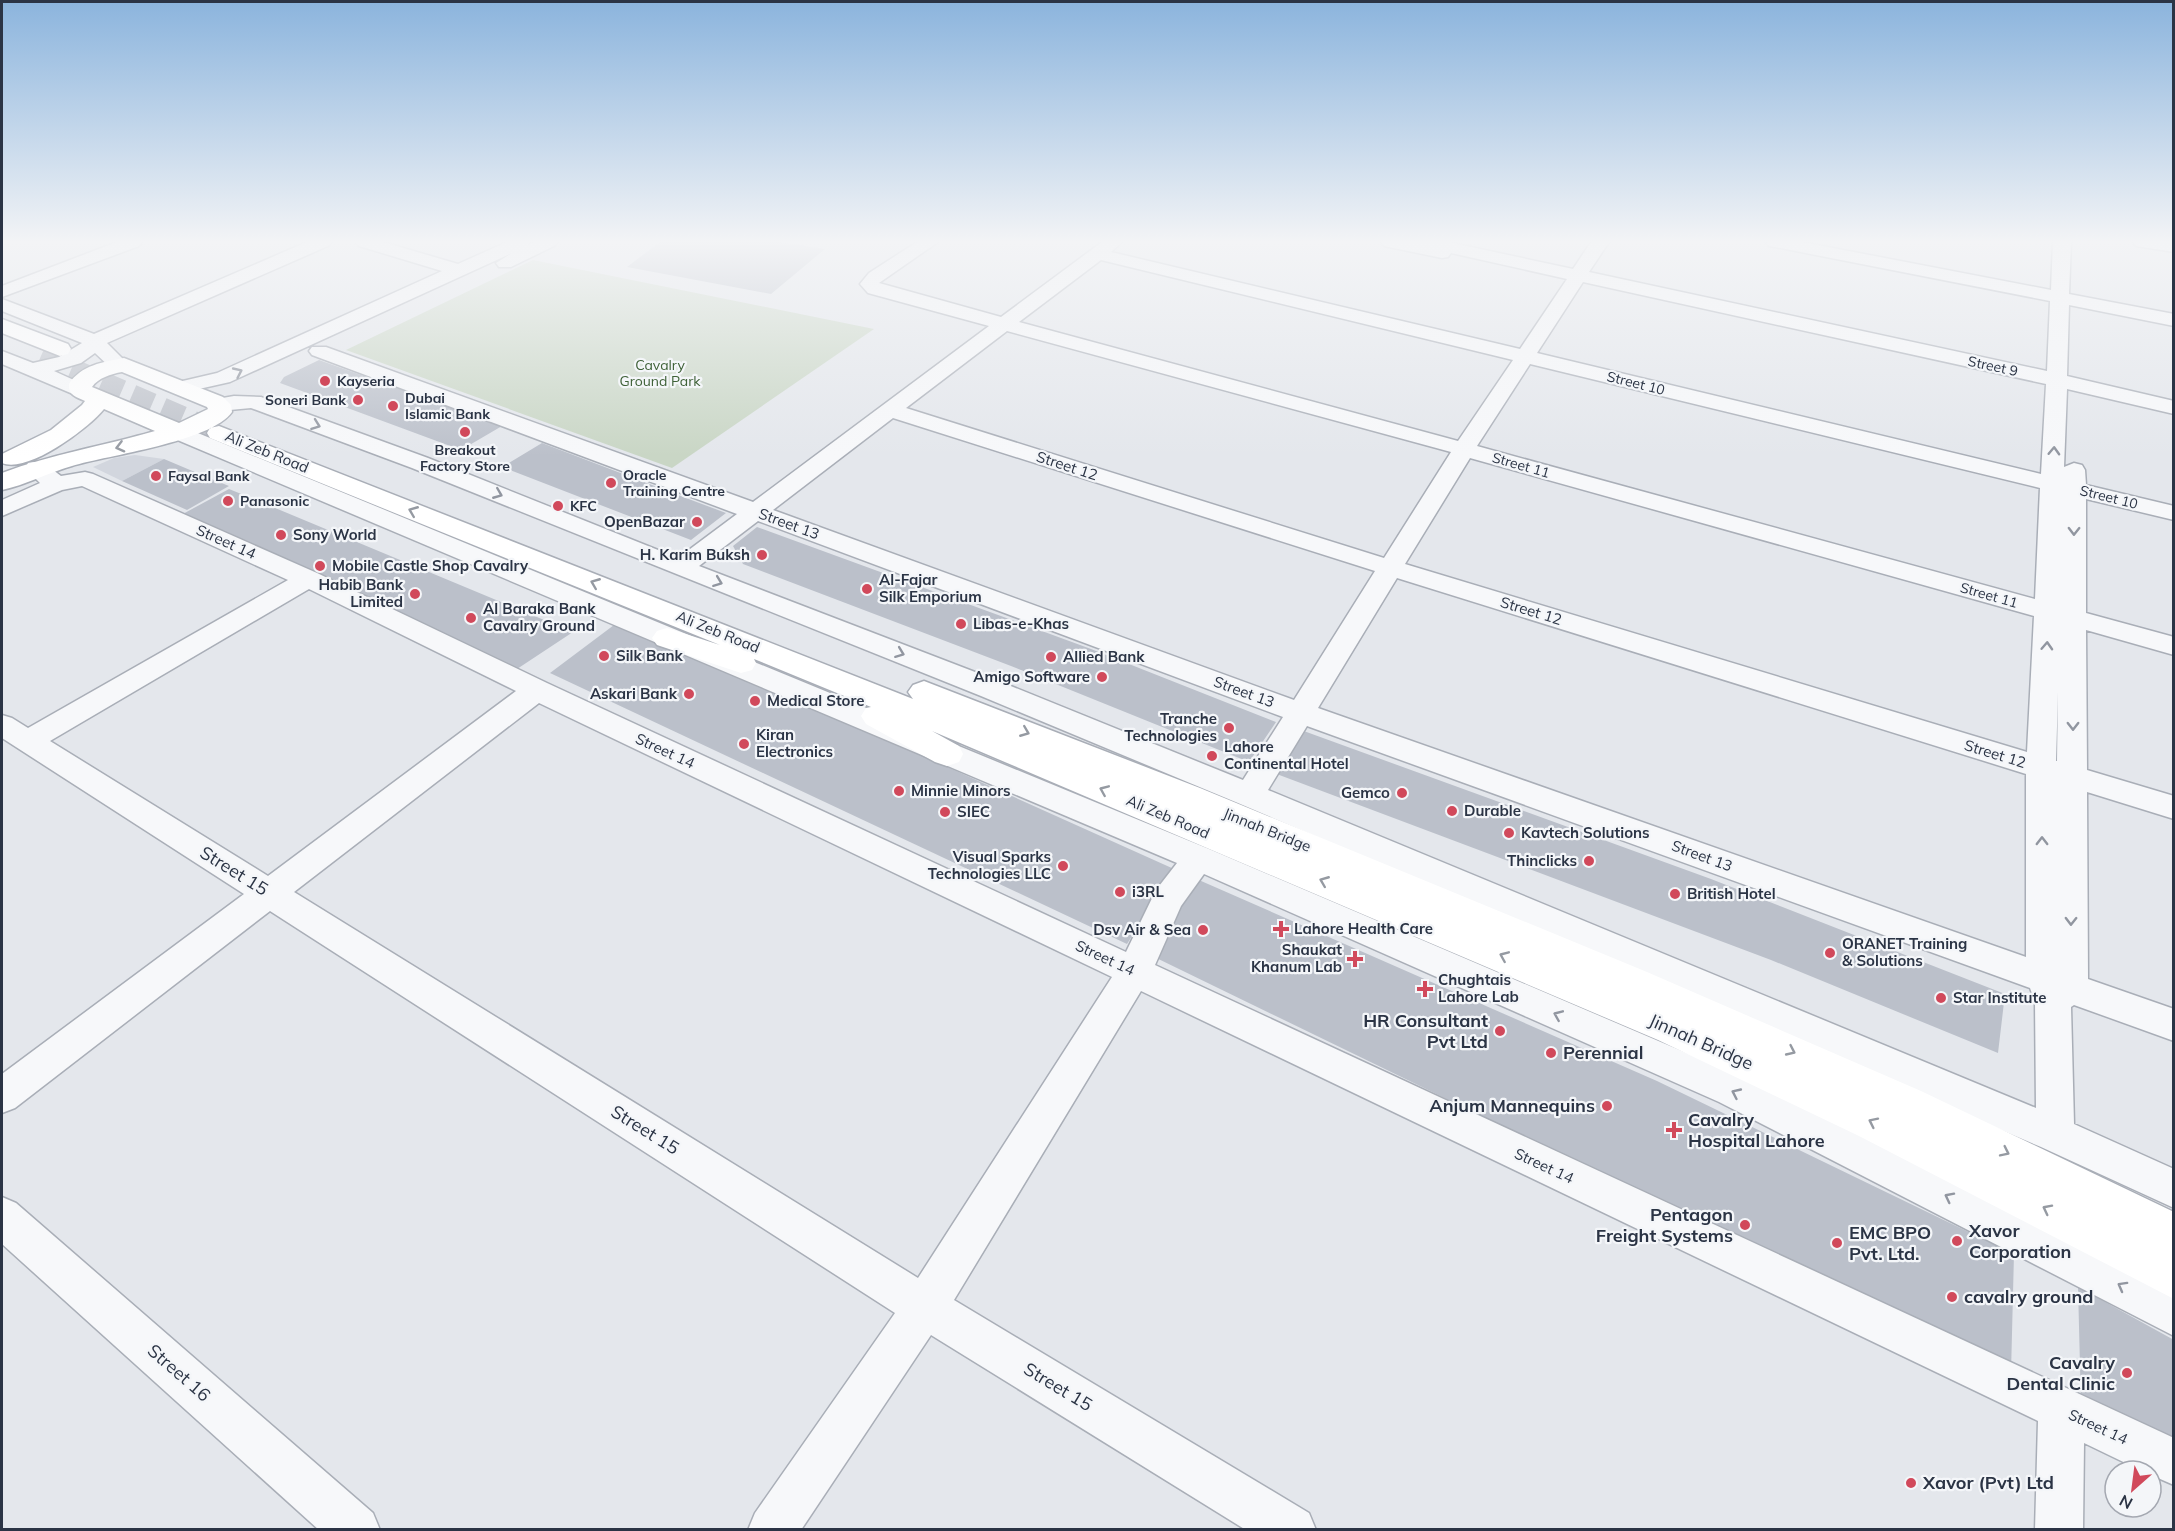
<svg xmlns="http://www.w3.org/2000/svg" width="2175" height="1531" viewBox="0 0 2175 1531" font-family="Mulish,sans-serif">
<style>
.built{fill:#d2d6de}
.green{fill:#c9d6c5}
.building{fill:#bbc0ca}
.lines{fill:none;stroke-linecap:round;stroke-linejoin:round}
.secondary-tunnel{stroke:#bfc3cb;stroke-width:22;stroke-dasharray:22 11;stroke-linecap:butt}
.minor-casing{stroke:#a9aeb7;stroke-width:3}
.secondary-casing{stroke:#a9aeb7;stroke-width:3}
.minor{fill:#f7f8fa;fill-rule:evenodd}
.secondary{fill:#fff;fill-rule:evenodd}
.oneway{stroke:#9196a0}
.oneway2{stroke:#959aa2}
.poi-dot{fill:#d1495b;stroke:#f4f6f9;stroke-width:2}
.labels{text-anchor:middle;stroke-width:4.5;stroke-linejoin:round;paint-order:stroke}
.far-park-label{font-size:14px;fill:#3f6138;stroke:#f4f6f9}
.far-street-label{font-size:14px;fill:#2b3445;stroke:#f4f6f9}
.far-poi-label{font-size:14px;font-weight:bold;fill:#2b3445;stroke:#f4f6f9;text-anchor:start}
.street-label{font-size:15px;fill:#2b3445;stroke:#f4f6f9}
.poi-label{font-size:15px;font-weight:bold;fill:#2b3445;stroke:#f4f6f9;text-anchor:start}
.near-street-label{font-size:18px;fill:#2b3445;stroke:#f4f6f9}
.near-poi-label{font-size:18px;font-weight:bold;fill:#2b3445;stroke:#f4f6f9;text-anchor:start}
</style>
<rect width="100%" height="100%" fill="#e4e7ec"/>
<path class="built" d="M 135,455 L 164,459 L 122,481 L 93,467 L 114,458 Z"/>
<path class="green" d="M 533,260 L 874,329 L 672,468 L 346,350 Z"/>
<path class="building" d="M 660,242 L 780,242 L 825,249 L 771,294 L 627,267 Z
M 319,360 L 372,379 L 502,426 L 461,450 L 280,383 L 284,377 Z
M 542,443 L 686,498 L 726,513 L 691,540 L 502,467 Z
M 164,459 L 209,478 L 229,486 L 187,510 L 122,481 Z
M 229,489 L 280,510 L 573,632 L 517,669 L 181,515 Z
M 757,527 L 1091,649 L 1276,722 L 1249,762 L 1011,666 L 743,564 L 733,546 Z
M 618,622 L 905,748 L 1174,869 L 1127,944 L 550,673 Z
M 1301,730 L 1711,879 L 2005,994 L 1998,1053 L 1771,960 L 1274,773 Z
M 1192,877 L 1657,1081 L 2014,1254 L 2011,1373 L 1144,952 Z
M 2078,1287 L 2174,1340 L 2174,1450 L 2081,1406 Z"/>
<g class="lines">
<path class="secondary-tunnel" d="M 41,356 L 219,433"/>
<g class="minor-casing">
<path id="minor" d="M 117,242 L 142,242 L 139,246 L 2,297 L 2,286 Z
M 307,242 L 331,242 L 328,246 L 107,343 L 130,366 L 127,370 L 113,370 L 95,353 L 81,363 L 54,371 L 87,386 L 91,390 L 87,394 L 80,396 L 73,394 L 2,364 L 2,351 L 33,363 L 59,357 L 82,343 L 2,311 L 2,299 L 94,334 Z
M 356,242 L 383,242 L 458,264 L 507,242 L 530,242 L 528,245 L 534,242 L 557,242 L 554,246 L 511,267 L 499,267 L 496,263 L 512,253 L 230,382 L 181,393 L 174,391 L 171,387 L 174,383 L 217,373 L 442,271 L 359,246 Z
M 917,242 L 938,242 L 879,283 L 1001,317 L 1102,242 L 1122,242 L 1111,252 L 1520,349 L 1567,279 L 1451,253 L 1448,257 L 1442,258 L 1384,246 L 1381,242 L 1448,242 L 1573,269 L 1591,242 L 1609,242 L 1589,272 L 2047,371 L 2050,301 L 1775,247 L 1769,246 L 1766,242 L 1802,242 L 2051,290 L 2053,242 L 2071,242 L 2069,294 L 2174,314 L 2174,326 L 2069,305 L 2067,376 L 2174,401 L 2174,414 L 2067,389 L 2064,467 L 2074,463 L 2082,465 L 2085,470 L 2086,485 L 2174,506 L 2174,520 L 2086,499 L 2086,613 L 2174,637 L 2174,655 L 2086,630 L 2087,770 L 2174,796 L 2174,819 L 2087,792 L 2088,979 L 2174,1009 L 2174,1041 L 2074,1005 L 2071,1007 L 2074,1124 L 2174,1169 L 2174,1208 L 2041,1147 L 1238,803 L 981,696 L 412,468 L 251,408 L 219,411 L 211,410 L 208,405 L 211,400 L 234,396 L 261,397 L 428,458 L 678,558 L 737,514 L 312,355 L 309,351 L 312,347 L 326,347 L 753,502 L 989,326 L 868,293 L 860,284 L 869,273 ZM 1101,260 L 1513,360 L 1458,441 L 1019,322 ZM 1583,282 L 2046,384 L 2041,474 L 1537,353 ZM 1007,331 L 1451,452 L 1384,558 L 906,408 ZM 1530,364 L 2040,488 L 2035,599 L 1477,446 ZM 893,418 L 1375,571 L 1294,700 L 773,510 ZM 1470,458 L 2034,616 L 2027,752 L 1405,564 ZM 758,521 L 1283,717 L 1243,780 L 1001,682 L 699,566 ZM 1397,578 L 2026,774 L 2026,957 L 1318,708 ZM 2058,692 L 2057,761 L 2056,761 ZM 1307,726 L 2030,988 L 2035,1002 L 2036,1108 L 1268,790 Z
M 2133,242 L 2174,242 L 2174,252 L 2136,246 Z
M 176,424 L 1209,849 L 1745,1078 L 2125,1264 L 2174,1291 L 2174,1336 L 1719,1102 L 1204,874 L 1181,906 L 1155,965 L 2174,1438 L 2174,1485 L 2151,1475 L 2151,1471 L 2142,1471 L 2084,1443 L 2083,1530 L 2035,1530 L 2038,1421 L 1141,991 L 954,1300 L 1309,1513 L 1316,1530 L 1246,1530 L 931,1335 L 801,1530 L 748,1530 L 755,1513 L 895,1313 L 270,911 L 15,1108 L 2,1113 L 2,1074 L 244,894 L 2,738 L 2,715 L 12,718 L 28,728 L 288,580 L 82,486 L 62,490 L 2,516 L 2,500 L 40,483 L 25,468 L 28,463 C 43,459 50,468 61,476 L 85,472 L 93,474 L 317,573 L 547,683 L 1126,952 L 1156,890 L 1177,863 L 168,436 L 165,431 L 168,426 ZM 309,589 L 516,691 L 268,876 L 50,741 ZM 539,703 L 1112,977 L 918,1278 L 294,892 Z
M 2,1197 L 16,1203 L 373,1513 L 380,1530 L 319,1530 L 2,1244 Z"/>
</g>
<g class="secondary-casing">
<path id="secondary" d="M 2,319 L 68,344 L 71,349 L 68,354 L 60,356 L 2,333 Z
M 124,358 L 223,397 L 231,405 L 232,412 C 211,442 108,455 72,466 C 48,473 25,485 2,490 L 2,473 C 52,454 104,446 155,431 L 104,409 C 88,429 27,474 2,463 L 2,454 L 51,430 L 82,405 L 85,401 C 76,397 68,395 69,384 C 81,365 103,362 124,358 ZM 122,372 L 207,407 L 208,409 L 179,423 L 92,387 C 98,378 111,374 122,372 Z
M 219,426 L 913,699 L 908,692 L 913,685 L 924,681 L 1200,788 L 1647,972 L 1921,1091 L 2174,1212 L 2174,1299 L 1859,1136 L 1658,1040 L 932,731 L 959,746 L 963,754 L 959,762 L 947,766 L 935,762 L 866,724 L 861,716 L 866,708 L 871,707 L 754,659 L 756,663 L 752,670 L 741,673 L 657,645 L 652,638 L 657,631 L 667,628 L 720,645 L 210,438 L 207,433 L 210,428 Z"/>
</g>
<use href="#minor" class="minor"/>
<use href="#secondary" class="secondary"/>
</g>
<defs><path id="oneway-chevron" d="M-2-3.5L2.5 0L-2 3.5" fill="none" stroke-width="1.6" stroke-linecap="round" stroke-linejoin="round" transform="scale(1.5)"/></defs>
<g class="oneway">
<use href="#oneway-chevron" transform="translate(238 372) rotate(-25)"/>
<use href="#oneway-chevron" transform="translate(316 425) rotate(20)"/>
<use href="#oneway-chevron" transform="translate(2054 451) rotate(-88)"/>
<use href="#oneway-chevron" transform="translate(498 494) rotate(22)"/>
<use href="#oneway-chevron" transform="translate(2074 531) rotate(91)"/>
<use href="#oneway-chevron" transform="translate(718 582) rotate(21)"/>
<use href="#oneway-chevron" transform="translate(2047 646) rotate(-87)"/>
<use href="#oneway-chevron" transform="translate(900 653) rotate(21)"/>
<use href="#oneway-chevron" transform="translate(2073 726) rotate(90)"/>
<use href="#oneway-chevron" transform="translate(2042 841) rotate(-90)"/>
<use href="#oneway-chevron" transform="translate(2071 921) rotate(91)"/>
<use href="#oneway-chevron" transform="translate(1558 1015) rotate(-157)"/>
<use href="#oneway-chevron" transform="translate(1736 1093) rotate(-155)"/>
<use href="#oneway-chevron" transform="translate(1949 1197) rotate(-153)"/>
<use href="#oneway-chevron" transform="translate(2122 1286) rotate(-151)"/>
</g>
<g class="oneway2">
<use href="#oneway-chevron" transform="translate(120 447) rotate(166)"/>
<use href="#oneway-chevron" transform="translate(413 511) rotate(-158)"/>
<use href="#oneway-chevron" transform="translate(595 583) rotate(-158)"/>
<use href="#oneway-chevron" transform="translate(1025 732) rotate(22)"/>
<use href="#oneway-chevron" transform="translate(1104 790) rotate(-157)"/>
<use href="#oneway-chevron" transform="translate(1324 881) rotate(-158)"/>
<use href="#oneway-chevron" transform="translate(1504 956) rotate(-157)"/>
<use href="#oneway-chevron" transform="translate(1791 1051) rotate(25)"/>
<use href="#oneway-chevron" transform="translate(1873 1122) rotate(-154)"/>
<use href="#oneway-chevron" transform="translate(2005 1152) rotate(26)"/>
<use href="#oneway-chevron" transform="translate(2047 1209) rotate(-153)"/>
</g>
<linearGradient id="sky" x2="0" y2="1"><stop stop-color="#8bb4dd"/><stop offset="0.53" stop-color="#f3f4f6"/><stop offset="1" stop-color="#f3f4f6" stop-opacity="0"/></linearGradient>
<rect width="2175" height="456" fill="url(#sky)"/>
<g class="poi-dot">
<circle cx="325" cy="381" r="6"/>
<circle cx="358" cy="400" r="6"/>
<circle cx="393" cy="406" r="6"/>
<circle cx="465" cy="432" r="6"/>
<circle cx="156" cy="476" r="6"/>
<circle cx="611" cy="483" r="6"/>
<circle cx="228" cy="501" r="6"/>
<circle cx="558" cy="506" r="6"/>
<circle cx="697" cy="522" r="6"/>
<circle cx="281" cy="535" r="6"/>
<circle cx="762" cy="555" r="6"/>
<circle cx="320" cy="566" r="6"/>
<circle cx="867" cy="589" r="6"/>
<circle cx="415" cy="594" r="6"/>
<circle cx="471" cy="618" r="6"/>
<circle cx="961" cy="624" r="6"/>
<circle cx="604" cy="656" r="6"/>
<circle cx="1051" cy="657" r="6"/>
<circle cx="1102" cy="677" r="6"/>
<circle cx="689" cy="694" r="6"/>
<circle cx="755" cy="701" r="6"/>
<circle cx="1229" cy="728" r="6"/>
<circle cx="744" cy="744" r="6"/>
<circle cx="1212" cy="756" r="6"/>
<circle cx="899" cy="791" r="6"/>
<circle cx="1402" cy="793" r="6"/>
<circle cx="1452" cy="811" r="6"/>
<circle cx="945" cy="812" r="6"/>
<circle cx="1509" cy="833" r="6"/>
<circle cx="1589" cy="861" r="6"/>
<circle cx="1063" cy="866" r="6"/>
<circle cx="1120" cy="892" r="6"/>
<circle cx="1675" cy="894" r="6"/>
<path d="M1278 920h6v6h6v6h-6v6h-6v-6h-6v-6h6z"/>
<circle cx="1203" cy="930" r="6"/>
<circle cx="1830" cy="953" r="6"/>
<path d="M1352 950h6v6h6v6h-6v6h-6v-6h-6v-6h6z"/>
<path d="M1422 980h6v6h6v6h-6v6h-6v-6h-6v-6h6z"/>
<circle cx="1941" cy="998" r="6"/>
<circle cx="1500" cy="1031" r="6"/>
<circle cx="1551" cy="1053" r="6"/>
<circle cx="1607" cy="1106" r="6"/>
<path d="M1671 1121h6v6h6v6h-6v6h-6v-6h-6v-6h6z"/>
<circle cx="1745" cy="1225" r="6"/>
<circle cx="1957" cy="1241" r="6"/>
<circle cx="1837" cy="1243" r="6"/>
<circle cx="1952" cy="1297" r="6"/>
<circle cx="2127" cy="1373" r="6"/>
<circle cx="1911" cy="1483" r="6"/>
</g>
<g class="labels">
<g class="far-park-label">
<text x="660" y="370">Cavalry<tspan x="660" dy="16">Ground Park</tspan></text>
</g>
<g class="far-street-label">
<text transform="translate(1993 366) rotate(12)" y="5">Street 9</text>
<text transform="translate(1636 383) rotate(14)" y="5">Street 10</text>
<text transform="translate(1521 465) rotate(16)" y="5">Street 11</text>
<text transform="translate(2109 497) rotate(14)" y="5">Street 10</text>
<text transform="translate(1989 595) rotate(16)" y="5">Street 11</text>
</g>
<g class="far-poi-label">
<text x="337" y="386">Kayseria</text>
<text x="405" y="403">Dubai<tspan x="405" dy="16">Islamic Bank</tspan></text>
<text x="346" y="405" text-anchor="end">Soneri Bank</text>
<text x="465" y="455" text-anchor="middle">Breakout<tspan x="465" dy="16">Factory Store</tspan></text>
<text x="623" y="480">Oracle<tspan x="623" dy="16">Training Centre</tspan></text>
<text x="168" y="481">Faysal Bank</text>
<text x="240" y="506">Panasonic</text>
<text x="570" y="511">KFC</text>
</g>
<g class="street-label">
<text transform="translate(267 452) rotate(22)" y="5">Ali Zeb Road</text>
<text transform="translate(1067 466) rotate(18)" y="5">Street 12</text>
<text transform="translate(789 524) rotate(20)" y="5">Street 13</text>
<text transform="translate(226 542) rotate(24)" y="5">Street 14</text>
<text transform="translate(1531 611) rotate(17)" y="5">Street 12</text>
<text transform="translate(718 632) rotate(22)" y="5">Ali Zeb Road</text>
<text transform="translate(1244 692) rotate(20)" y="5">Street 13</text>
<text transform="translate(665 751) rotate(25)" y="5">Street 14</text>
<text transform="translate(1995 754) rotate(17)" y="5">Street 12</text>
<text transform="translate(1168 817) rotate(23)" y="5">Ali Zeb Road</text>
<text transform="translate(1267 830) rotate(22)" y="5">Jinnah Bridge</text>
<text transform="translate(1702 856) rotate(20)" y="5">Street 13</text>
<text transform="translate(1105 958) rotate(25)" y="5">Street 14</text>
<text transform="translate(1544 1166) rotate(25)" y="5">Street 14</text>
<text transform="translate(2098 1427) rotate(25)" y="5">Street 14</text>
</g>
<g class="poi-label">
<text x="685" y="527" text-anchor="end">OpenBazar</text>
<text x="293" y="540">Sony World</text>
<text x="750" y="560" text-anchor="end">H. Karim Buksh</text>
<text x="332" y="571">Mobile Castle Shop Cavalry</text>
<text x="879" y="585">Al-Fajar<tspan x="879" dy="17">Silk Emporium</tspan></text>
<text x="403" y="590" text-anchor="end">Habib Bank<tspan x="403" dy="17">Limited</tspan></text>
<text x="483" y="614">Al Baraka Bank<tspan x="483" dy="17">Cavalry Ground</tspan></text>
<text x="973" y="629">Libas-e-Khas</text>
<text x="616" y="661">Silk Bank</text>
<text x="1063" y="662">Allied Bank</text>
<text x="1090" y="682" text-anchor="end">Amigo Software</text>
<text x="677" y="699" text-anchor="end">Askari Bank</text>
<text x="767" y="706">Medical Store</text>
<text x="1217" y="724" text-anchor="end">Tranche<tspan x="1217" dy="17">Technologies</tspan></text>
<text x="756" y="740">Kiran<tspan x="756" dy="17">Electronics</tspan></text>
<text x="1224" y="752">Lahore<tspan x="1224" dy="17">Continental Hotel</tspan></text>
<text x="911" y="796">Minnie Minors</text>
<text x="1390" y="798" text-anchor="end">Gemco</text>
<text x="1464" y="816">Durable</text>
<text x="957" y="817">SIEC</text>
<text x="1521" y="838">Kavtech Solutions</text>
<text x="1051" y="862" text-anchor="end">Visual Sparks<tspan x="1051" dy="17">Technologies LLC</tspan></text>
<text x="1577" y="866" text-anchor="end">Thinclicks</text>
<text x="1132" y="897">i3RL</text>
<text x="1687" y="899">British Hotel</text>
<text x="1294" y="934">Lahore Health Care</text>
<text x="1191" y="935" text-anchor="end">Dsv Air &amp; Sea</text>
<text x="1842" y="949">ORANET Training<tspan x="1842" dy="17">&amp; Solutions</tspan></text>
<text x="1342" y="955" text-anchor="end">Shaukat<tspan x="1342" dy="17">Khanum Lab</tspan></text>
<text x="1438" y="985">Chughtais<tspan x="1438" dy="17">Lahore Lab</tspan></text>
<text x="1953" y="1003">Star Institute</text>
</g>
<g class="near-street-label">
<text transform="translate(234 871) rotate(32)" y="6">Street 15</text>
<text transform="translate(1701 1042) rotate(24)" y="6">Jinnah Bridge</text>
<text transform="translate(645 1130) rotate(32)" y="6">Street 15</text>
<text transform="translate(179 1373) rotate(41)" y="6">Street 16</text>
<text transform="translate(1058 1387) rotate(31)" y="6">Street 15</text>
</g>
<g class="near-poi-label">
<text x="1488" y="1027" text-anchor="end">HR Consultant<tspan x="1488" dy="21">Pvt Ltd</tspan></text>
<text x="1563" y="1059">Perennial</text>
<text x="1595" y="1112" text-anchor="end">Anjum Mannequins</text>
<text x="1688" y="1126">Cavalry<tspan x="1688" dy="21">Hospital Lahore</tspan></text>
<text x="1733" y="1221" text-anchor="end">Pentagon<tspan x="1733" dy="21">Freight Systems</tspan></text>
<text x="1969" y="1237">Xavor<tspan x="1969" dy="21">Corporation</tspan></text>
<text x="1849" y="1239">EMC BPO<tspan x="1849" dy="21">Pvt. Ltd.</tspan></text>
<text x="1964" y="1303">cavalry ground</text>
<text x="2115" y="1369" text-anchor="end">Cavalry<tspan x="2115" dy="21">Dental Clinic</tspan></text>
<text x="1923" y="1489">Xavor (Pvt) Ltd</text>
</g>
</g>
<rect width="2175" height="1531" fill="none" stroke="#2b3445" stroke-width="6"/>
<g transform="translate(2133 1489) rotate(208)"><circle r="28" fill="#f4f6f9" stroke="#a4a8b1" stroke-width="1.5"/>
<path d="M0-4.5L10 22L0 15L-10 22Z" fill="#d1495b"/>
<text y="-9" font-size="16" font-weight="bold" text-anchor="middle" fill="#2b3445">N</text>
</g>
</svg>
